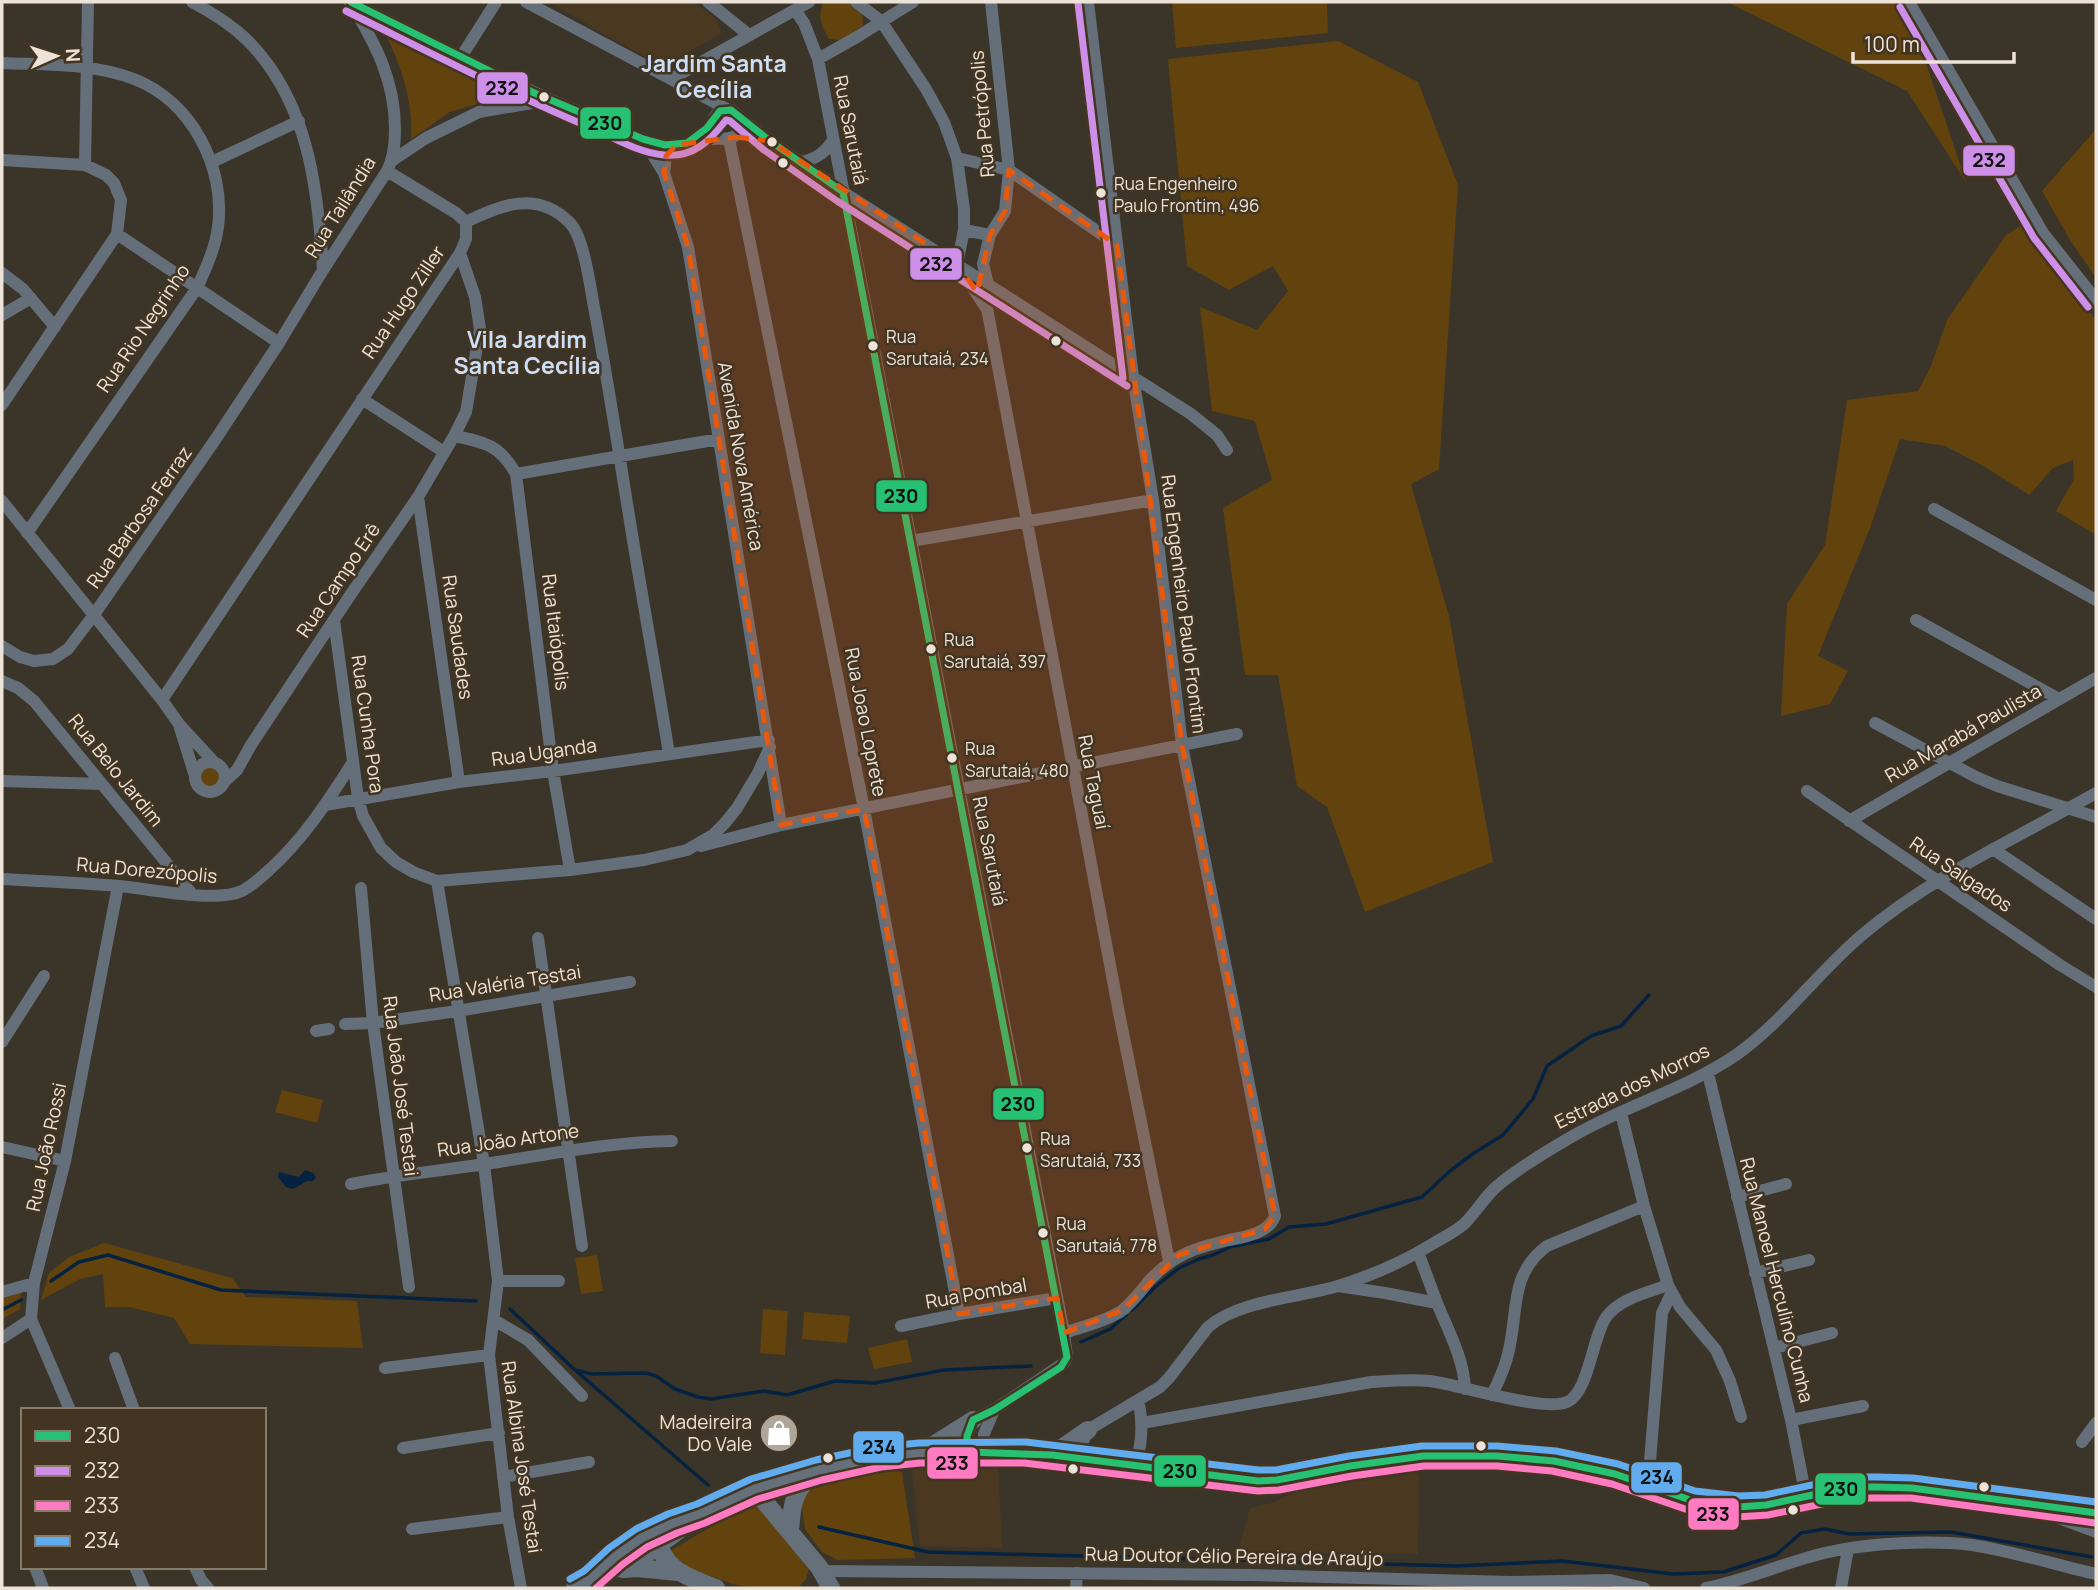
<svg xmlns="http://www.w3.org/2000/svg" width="2098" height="1590" viewBox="0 0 2098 1590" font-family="Manrope,sans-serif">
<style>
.built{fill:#4a3821}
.green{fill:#62430e}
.water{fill:#052341}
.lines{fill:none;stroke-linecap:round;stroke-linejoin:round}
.stream{stroke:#052341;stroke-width:3.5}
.street{stroke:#646f7a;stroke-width:12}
.secondary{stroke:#65707b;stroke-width:18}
.bus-1-casing{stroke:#433521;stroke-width:12}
.bus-2-casing{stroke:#433521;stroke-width:12}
.bus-3-casing{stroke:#433521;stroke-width:12}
.bus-4-casing{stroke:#433521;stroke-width:12}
.bus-1{stroke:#26c172;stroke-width:7}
.bus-2{stroke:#ce8fe9;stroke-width:7}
.bus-3{stroke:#fe7ac1;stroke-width:7}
.bus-4{stroke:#60acee;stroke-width:7}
.marked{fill:#e8590c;fill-opacity:0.2;stroke:#e8590c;stroke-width:5;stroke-dasharray:14 9;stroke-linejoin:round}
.bus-dot{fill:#ede3d8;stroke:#433521;stroke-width:2.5}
.labels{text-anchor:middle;stroke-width:5;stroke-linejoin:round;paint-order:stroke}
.bus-label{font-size:17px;fill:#ede3d8;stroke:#433521;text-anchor:start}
.street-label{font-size:19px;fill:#ede3d8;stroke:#433521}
.poi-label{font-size:19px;fill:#ede3d8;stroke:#433521;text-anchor:end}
.quarter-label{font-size:23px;font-weight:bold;fill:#cadff7;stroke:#433521}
.line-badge{stroke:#433521;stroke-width:2.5}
.pale-badge-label{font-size:19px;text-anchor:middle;font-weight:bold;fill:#111}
</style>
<rect width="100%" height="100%" fill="#3b3429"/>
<path class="built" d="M 549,2 L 694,2 L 716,19 L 722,33 L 662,67 Z
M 998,1459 L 1002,1548 L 920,1546 L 911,1463 Z
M 1419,1473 L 1418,1554 L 1238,1552 L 1250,1508 L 1275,1502 L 1301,1488 Z"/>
<path class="green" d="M 823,2 L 849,2 L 862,11 L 863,26 L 841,40 L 829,39 C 821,26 818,17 823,2 Z
M 1172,2 L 1327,2 L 1328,33 L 1176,48 Z
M 1727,2 L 1896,2 L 1920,45 L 1966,182 L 1907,91 Z
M 384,31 L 512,94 L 450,112 L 411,139 C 413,99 401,66 384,31 Z
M 1338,41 L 1418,82 L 1458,185 L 1439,469 L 1411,484 L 1449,616 L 1493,862 L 1365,912 L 1327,807 L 1297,786 L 1278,675 L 1245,675 L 1223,508 L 1272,480 L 1255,421 L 1212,411 L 1200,307 L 1257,330 L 1288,291 L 1273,266 L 1229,290 L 1187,266 L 1168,59 Z
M 2096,129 L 2096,278 L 2070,240 L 2042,191 Z
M 2022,225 L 2096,320 L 2096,535 L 2056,511 L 2074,479 L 2073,460 L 2053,468 L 2029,495 L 1987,468 L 1945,446 L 1900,439 L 1870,528 L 1818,656 L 1848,671 L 1830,704 L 1781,716 L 1787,604 L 1825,545 L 1847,400 L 1918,391 L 1931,366 L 1947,320 L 2006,235 Z
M196 777a14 14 0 1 1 28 0a14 14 0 1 1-28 0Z
M 282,1090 L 323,1100 L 317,1123 L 275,1112 Z
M 104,1243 L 232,1278 L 246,1297 L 357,1301 L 363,1348 L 190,1344 L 174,1318 L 129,1307 L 105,1307 L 103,1274 L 80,1279 L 41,1300 L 49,1273 L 69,1257 Z
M 597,1255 L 603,1291 L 581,1294 L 575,1258 Z
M 21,1293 L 20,1309 L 2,1319 L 2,1298 Z
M 763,1309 L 788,1311 L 785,1355 L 760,1353 Z
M 804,1312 L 850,1316 L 847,1343 L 802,1339 Z
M 907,1339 L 912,1362 L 874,1369 L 868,1348 Z
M 887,1468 L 902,1472 L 915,1558 L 838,1560 L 822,1552 L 805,1529 L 801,1498 L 815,1484 Z
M 754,1502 L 809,1569 L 806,1579 L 798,1588 L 751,1588 L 733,1584 L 691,1569 L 668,1552 Z"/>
<path class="water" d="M 305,1170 L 313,1173 L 316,1177 L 313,1181 L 307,1181 L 293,1189 L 286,1187 L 278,1177 L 279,1172 L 299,1177 Z"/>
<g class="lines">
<path class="stream" d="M 51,1281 L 79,1262 L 108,1255 L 221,1290 L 476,1301
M 510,1309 L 575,1370 L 708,1485
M 2,1310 L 21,1300
M 1132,1310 L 1155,1287 L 1179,1268 L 1199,1259 L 1213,1255 L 1230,1247 L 1269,1239 L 1289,1227 L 1326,1224 L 1422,1197 L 1450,1171 L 1474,1153 L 1503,1135 L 1533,1099 L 1547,1066 L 1591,1036 L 1621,1026 L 1649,995
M 1081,1342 L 1110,1329 L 1126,1315
M 575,1370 L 591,1374 L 646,1373 L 656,1376 L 675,1389 L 698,1397 L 711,1399 L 764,1391 L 787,1395 L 835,1381 L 875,1383 L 944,1370 L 1031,1366
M 819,1527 L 928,1552 L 1456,1566 L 1563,1561 L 1673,1574 L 1723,1572 L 1776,1555 L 1801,1533 L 1825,1529 L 1849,1534 L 1951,1532 L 2092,1557"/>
<path class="street" d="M 192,2 C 211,12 230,24 246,39 C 308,100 318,187 323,270
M 351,2 C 430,42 509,83 591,117 C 614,127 640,142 665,145 C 681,146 697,140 713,139 C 725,138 733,141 741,130 L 740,117
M 526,2 L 727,109
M 708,2 L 749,35
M 856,2 L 881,21 L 926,89 L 944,122 L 957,158 L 964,209 L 964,230 L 957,264 L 986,308
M 1909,2 L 2043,233 L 2096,300
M 795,10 L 804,23 L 818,59 L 1064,1333 L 1067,1357 L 1064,1363 L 994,1410 L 973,1420 L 967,1436 L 967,1452
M 461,57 L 496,2
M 818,59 L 857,37 L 913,2
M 2,63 C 46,65 92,63 134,79 C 191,101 226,167 218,227 C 215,249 206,268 197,288 L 27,533
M 671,79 L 809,2
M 643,139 L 664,173 L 688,247 L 781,825
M 723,139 C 710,132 709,120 720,111 L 731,110 L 770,141 L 843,192 L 1191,414 L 1217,435 L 1227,450
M 729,139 L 864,809 L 959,1314
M 957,158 L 1009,170 L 1117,245
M 2,160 L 85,165 L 106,175 L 114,183 L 121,200 L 117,234 L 2,405
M 393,160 L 426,138 L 479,112 L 550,100
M 212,162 L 299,121
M 801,162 C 816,159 825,153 833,140
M 85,165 L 88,2
M 387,171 L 456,213 L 466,222
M 664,173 L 666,156 L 676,145
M 964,230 L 990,235 L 1005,211 L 1009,170 L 991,2
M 117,234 L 279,343
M 990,235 L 983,264 L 988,284 L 987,308 L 1119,1013 L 1169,1261
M 2,273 L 23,289 L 55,327
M 2,315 L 31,298
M 362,399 L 444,452
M 454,436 C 485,442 500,445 516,474 L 553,771 L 570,870
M 516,474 L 719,439
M 418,497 L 459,782
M 2,501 L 162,700 L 179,724 L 214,762
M 1934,509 L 2096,600
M 911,541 L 1153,500
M 334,620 L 358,798 L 363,816 L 381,848 L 396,862 L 413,872 L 437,881 L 570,870 L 644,860 L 687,850 L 713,835 L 725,823 L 737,808 L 758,773 L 770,747
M 1916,620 L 2059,699
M 2,646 L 20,657 L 34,661 L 53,659 L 68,649 L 93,616 L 215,440 L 279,343 L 323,270 L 387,171 C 394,158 395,144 395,129 C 395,80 375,43 350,2
M 2,681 L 18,688 L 34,701 L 192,894
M 162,700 L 460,253 L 466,239 L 466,222 C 500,205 537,190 569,222 C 584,236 590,286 594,307 C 608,381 619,454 631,528 C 643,603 657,678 669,754
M 1875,723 L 1976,777 L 1997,786 L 2096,817
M 180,728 L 195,776
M195 777a15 15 0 1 1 30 0a15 15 0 1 1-30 0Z
M 2,781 L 102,784
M 223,783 L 237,770 L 251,745 L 351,594 L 418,497 L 454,436 L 466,412 L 480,329 L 475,297 L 460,253
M 1807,791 L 2060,965 L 2096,987
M 325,805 L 459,782 L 553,771 L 769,740
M 1849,821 L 2096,678
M 701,846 L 781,825 L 1237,734
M 1993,849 L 2096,919
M 2,879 C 41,881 80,883 120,886 C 150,889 216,903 242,891 C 252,886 260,878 268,871 C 303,840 328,801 353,762
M 437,881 L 484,1164 L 498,1281 L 489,1355 L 508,1517 L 521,1588
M 361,888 L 373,1023 L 409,1287
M 538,938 L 582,1246
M 345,1024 L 373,1023 L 457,1011 L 630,982
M 316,1031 L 329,1029
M 2,1042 L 44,976
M 1708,1073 L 1791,1420 L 1806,1497
M 1621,1113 L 1644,1206 L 1668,1285 L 1680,1307 L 1716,1350 L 1730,1381 L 1741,1417
M 2,1147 L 65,1161
M 351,1184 C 395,1175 440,1171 484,1164 C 547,1155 608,1142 672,1141
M 1737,1197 L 1786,1184
M 1418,1252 L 1437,1303
M 1755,1273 L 1809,1260
M 498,1281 L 559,1281
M 1338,1286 L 1385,1293 L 1437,1303 C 1448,1330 1464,1359 1465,1389
M 2,1292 L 34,1283
M 494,1320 L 528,1340 L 582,1396
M 901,1326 L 959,1314 L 1057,1298
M 1064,1333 C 1082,1327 1103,1322 1120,1312 C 1131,1304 1140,1292 1149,1281 C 1174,1254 1195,1248 1229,1240 C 1245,1237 1269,1233 1275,1216 L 1182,745 L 1153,500 L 1133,377 L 1088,2
M 2,1338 L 31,1319
M 1774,1348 L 1832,1333
M 115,1358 L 134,1410
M 385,1368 L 489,1355
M 1492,1395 C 1498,1382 1505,1368 1508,1354 C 1519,1313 1508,1275 1547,1246 L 1644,1206
M 70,1410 L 31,1319 L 34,1283 L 65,1161 L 118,886
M 1791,1420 L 1863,1406
M 1142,1423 L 1371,1382 C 1391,1381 1411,1379 1430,1381 C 1460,1385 1543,1412 1567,1402 C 1589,1393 1592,1336 1607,1316 C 1621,1298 1647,1293 1668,1285
M 2082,1442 L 2096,1423
M 403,1448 L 499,1433
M 983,1452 L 984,1434 L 994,1410
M 1076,1458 L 1088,1430 L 1160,1387 L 1169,1378 L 1208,1327 C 1240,1300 1298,1298 1338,1286 C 1370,1276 1405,1261 1434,1243 C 1444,1237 1457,1231 1465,1223 C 1476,1212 1484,1198 1496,1187 C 1517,1169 1542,1154 1566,1140 C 1620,1107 1683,1091 1736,1055 C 1783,1022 1818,972 1862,935 C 1932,876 2017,838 2096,793
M 1135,1466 C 1142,1444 1144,1423 1138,1401
M 503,1477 L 589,1462
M 1648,1486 L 1662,1313 L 1671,1294
M 2040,1507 L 2056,1517 L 2096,1532
M 412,1529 L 508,1517
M 35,1567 L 43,1588
M 135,1567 L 144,1588
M 195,1567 L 201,1580 L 208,1588
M 822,1571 L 1250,1575 L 1510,1582 L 1610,1580 L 1644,1588
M 1076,1588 L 1077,1573
M 1706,1588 C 1748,1580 1787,1561 1829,1552 C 1869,1543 1931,1540 1972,1545 C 2011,1551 2057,1565 2096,1574
M 1841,1588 L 1848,1549"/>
<path class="secondary" d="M 922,1452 L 973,1420
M 1052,1455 L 1088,1430
M 754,1489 L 819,1567 L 831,1588
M 790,1531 C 792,1503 793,1490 816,1472
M 657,1534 C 660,1569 688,1577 716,1588
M 623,1569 L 637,1568 L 678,1572
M 600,1571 C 624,1549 651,1530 683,1520
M 575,1588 L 649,1552 L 701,1514 L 728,1500 L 754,1489 L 819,1470 L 879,1457 L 919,1453 L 1025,1452 L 1258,1481 L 1277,1480 L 1350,1466 L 1423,1456 L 1497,1456 L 1554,1461 L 1615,1474 L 1693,1501 L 1738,1507 L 1766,1505 L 1850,1487 L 1877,1487 L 1912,1488 L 2096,1513"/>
<g class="bus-1-casing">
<path id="bus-1" d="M 351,2 L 532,92 L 643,139 L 665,145 L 687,143 L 707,128 L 720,111 L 731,110 L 770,141 L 843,192
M 843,192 L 1067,1357 L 1061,1367 L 994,1410 L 973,1420 L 967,1436 L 967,1452 L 1052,1455 L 1258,1481 L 1277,1480 L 1350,1466 L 1423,1456 L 1497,1456 L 1554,1461 L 1615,1474 L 1693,1501 L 1738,1507 L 1766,1505 L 1850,1487 L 1877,1487 L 1912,1488 L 2096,1513"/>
</g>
<g class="bus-2-casing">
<path id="bus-2" d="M 1078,3 L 1123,378
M 1900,7 L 2034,238 L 2088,307
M 346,11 C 427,51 506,92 589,127 C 612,137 639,153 664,155 C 693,158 710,141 726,120 L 730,121 L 764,150 L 837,201 L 1127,386"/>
</g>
<g class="bus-3-casing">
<path id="bus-3" d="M 596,1588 L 623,1564 L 647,1547 L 677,1533 L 705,1523 L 758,1499 L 822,1480 L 881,1467 L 920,1463 L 1024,1463 L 1258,1491 L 1279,1490 L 1352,1476 L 1424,1466 L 1497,1466 L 1552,1471 L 1612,1484 L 1691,1511 L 1737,1517 L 1768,1515 L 1851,1498 L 1911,1498 L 2095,1523"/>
</g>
<g class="bus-4-casing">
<path id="bus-4" d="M 570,1579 L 584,1571 L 609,1548 L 636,1529 L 668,1514 L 697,1504 L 751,1479 L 816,1460 L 878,1447 L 919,1443 L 1026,1442 L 1258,1470 L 1276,1470 L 1349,1456 L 1422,1446 L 1497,1446 L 1556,1451 L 1618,1464 L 1695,1491 L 1738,1496 L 1765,1495 L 1849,1477 L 1877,1477 L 1913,1478 L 2096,1502"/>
</g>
<use href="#bus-1" class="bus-1"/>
<use href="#bus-2" class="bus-2"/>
<use href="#bus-3" class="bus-3"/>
<use href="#bus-4" class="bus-4"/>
</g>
<path class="marked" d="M 735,137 L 770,141 L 957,264 L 977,292 L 990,235 L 1005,211 L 1009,170 L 1117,245 L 1182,745 L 1275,1216 L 1265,1229 L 1179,1255 L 1123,1310 L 1064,1333 L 1057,1298 L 959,1314 L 864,809 L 781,825 L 688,247 L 664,173 L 666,156 L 676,145 Z"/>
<defs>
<g id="shop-disc" transform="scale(2.0125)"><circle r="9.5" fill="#afa69b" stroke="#433521"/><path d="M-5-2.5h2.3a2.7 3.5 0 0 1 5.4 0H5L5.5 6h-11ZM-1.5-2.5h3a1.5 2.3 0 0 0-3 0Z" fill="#fff"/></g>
</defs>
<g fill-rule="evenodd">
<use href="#shop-disc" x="779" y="1433"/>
</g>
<g class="bus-dot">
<circle cx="544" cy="97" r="6"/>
<circle cx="772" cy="142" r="6"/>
<circle cx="783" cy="163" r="6"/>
<circle cx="1101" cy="193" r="6"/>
<circle cx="1056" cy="341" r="6"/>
<circle cx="873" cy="346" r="6"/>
<circle cx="931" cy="649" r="6"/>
<circle cx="952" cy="758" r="6"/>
<circle cx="1027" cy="1148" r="6"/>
<circle cx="1043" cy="1233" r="6"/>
<circle cx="1481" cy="1446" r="6"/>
<circle cx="828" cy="1458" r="6"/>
<circle cx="1073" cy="1469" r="6"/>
<circle cx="1984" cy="1487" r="6"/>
<circle cx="1793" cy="1510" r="6"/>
</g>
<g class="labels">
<g class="bus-label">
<text x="1114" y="190">Rua Engenheiro<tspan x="1114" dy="22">Paulo Frontim, 496</tspan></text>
<text x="886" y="343">Rua<tspan x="886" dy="22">Sarutaiá, 234</tspan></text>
<text x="944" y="646">Rua<tspan x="944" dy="22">Sarutaiá, 397</tspan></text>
<text x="965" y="755">Rua<tspan x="965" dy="22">Sarutaiá, 480</tspan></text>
<text x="1040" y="1145">Rua<tspan x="1040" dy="22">Sarutaiá, 733</tspan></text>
<text x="1056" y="1230">Rua<tspan x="1056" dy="22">Sarutaiá, 778</tspan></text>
</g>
<g class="street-label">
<text transform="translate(982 114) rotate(-95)" y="7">Rua Petrópolis</text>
<text transform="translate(851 130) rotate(79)" y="7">Rua Sarutaiá</text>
<text transform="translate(340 207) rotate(-58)" y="7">Rua Tailândia</text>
<text transform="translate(403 302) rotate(-56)" y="7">Rua Hugo Ziller</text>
<text transform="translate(143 328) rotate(-56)" y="7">Rua Rio Negrinho</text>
<text transform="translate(741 456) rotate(80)" y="7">Avenida Nova América</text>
<text transform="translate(139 517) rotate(-55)" y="7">Rua Barbosa Ferraz</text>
<text transform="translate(338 580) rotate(-56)" y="7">Rua Campo Erê</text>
<text transform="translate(1184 604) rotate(83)" y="7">Rua Engenheiro Paulo Frontim</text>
<text transform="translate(556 632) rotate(83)" y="7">Rua Itaiópolis</text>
<text transform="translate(458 637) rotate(82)" y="7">Rua Saudades</text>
<text transform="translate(866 722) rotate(79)" y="7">Rua Joao Loprete</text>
<text transform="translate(368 724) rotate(82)" y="7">Rua Cunha Pora</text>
<text transform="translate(1963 733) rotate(-30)" y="7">Rua Marabá Paulista</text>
<text transform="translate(544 752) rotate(-8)" y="7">Rua Uganda</text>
<text transform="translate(116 770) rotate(51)" y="7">Rua Belo Jardim</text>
<text transform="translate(1094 782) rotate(79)" y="7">Rua Taguaí</text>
<text transform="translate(990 851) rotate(79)" y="7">Rua Sarutaiá</text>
<text transform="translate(147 870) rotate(5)" y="7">Rua Dorezópolis</text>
<text transform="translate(1961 874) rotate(34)" y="7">Rua Salgados</text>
<text transform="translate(505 983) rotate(-9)" y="7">Rua Valéria Testai</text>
<text transform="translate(401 1086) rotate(83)" y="7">Rua João José Testai</text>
<text transform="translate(1632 1086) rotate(-26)" y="7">Estrada dos Morros</text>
<text transform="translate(508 1140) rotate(-8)" y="7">Rua João Artone</text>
<text transform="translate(46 1147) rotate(-78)" y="7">Rua João Rossi</text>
<text transform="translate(1777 1280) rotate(76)" y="7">Rua Manoel Herculino Cunha</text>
<text transform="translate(976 1293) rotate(-10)" y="7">Rua Pombal</text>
<text transform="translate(522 1457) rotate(82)" y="7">Rua Albina José Testai</text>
<text transform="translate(1234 1556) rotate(1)" y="7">Rua Doutor Célio Pereira de Araújo</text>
</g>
<g class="poi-label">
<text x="752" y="1429">Madeireira<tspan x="752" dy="22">Do Vale</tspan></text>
</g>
<g class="quarter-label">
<text x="714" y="72">Jardim Santa<tspan x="714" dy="26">Cecília</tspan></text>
<text x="527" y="348">Vila Jardim<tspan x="527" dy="26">Santa Cecília</tspan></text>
</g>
</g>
<g class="line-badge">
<rect x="476" y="71" width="53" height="34" rx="7" fill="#ce8fe9"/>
<rect x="579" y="106" width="53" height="34" rx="7" fill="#26c172"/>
<rect x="1962" y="144" width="54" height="33" rx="7" fill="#ce8fe9"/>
<rect x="909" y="247" width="54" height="34" rx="7" fill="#ce8fe9"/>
<rect x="875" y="479" width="53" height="34" rx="7" fill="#26c172"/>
<rect x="992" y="1087" width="53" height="34" rx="7" fill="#26c172"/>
<rect x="852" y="1430" width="53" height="34" rx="7" fill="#60acee"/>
<rect x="926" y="1446" width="53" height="34" rx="7" fill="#fe7ac1"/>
<rect x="1153" y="1454" width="54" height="34" rx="7" fill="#26c172"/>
<rect x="1630" y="1461" width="53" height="33" rx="7" fill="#60acee"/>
<rect x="1814" y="1472" width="53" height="34" rx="7" fill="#26c172"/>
<rect x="1687" y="1497" width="53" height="34" rx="7" fill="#fe7ac1"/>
</g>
<g class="pale-badge-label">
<text x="502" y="95">232</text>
<text x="605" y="130">230</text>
<text x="1989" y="167">232</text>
<text x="936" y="271">232</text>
<text x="901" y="503">230</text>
<text x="1018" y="1111">230</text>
<text x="879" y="1454">234</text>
<text x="952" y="1470">233</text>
<text x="1180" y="1478">230</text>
<text x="1657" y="1484">234</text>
<text x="1841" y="1496">230</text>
<text x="1713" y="1521">233</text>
</g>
<rect width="2098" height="1590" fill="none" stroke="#ede3d8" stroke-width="7"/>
<rect x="21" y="1408" width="245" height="161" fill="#433521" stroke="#877b6a" stroke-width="2"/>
<rect x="35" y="1431" width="35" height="10" fill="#26c172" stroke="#877b6a" stroke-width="2"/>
<text x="84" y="1443" font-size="21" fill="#ede3d8">230</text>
<rect x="35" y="1466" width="35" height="10" fill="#ce8fe9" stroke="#877b6a" stroke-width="2"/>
<text x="84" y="1478" font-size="21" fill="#ede3d8">232</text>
<rect x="35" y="1501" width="35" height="10" fill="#fe7ac1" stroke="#877b6a" stroke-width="2"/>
<text x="84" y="1513" font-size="21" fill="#ede3d8">233</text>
<rect x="35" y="1536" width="35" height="10" fill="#60acee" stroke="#877b6a" stroke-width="2"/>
<text x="84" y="1548" font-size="21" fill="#ede3d8">234</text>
<g transform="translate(56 56) rotate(87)" stroke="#433521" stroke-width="5" paint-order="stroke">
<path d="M0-5L12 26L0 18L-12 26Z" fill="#ede3d8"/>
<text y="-10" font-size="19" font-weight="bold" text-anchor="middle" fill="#ede3d8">N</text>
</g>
<path d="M1853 52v10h161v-10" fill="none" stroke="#ede3d8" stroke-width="3.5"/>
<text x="1864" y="52" font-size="21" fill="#ede3d8" stroke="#433521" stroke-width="5" paint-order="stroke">100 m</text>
</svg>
